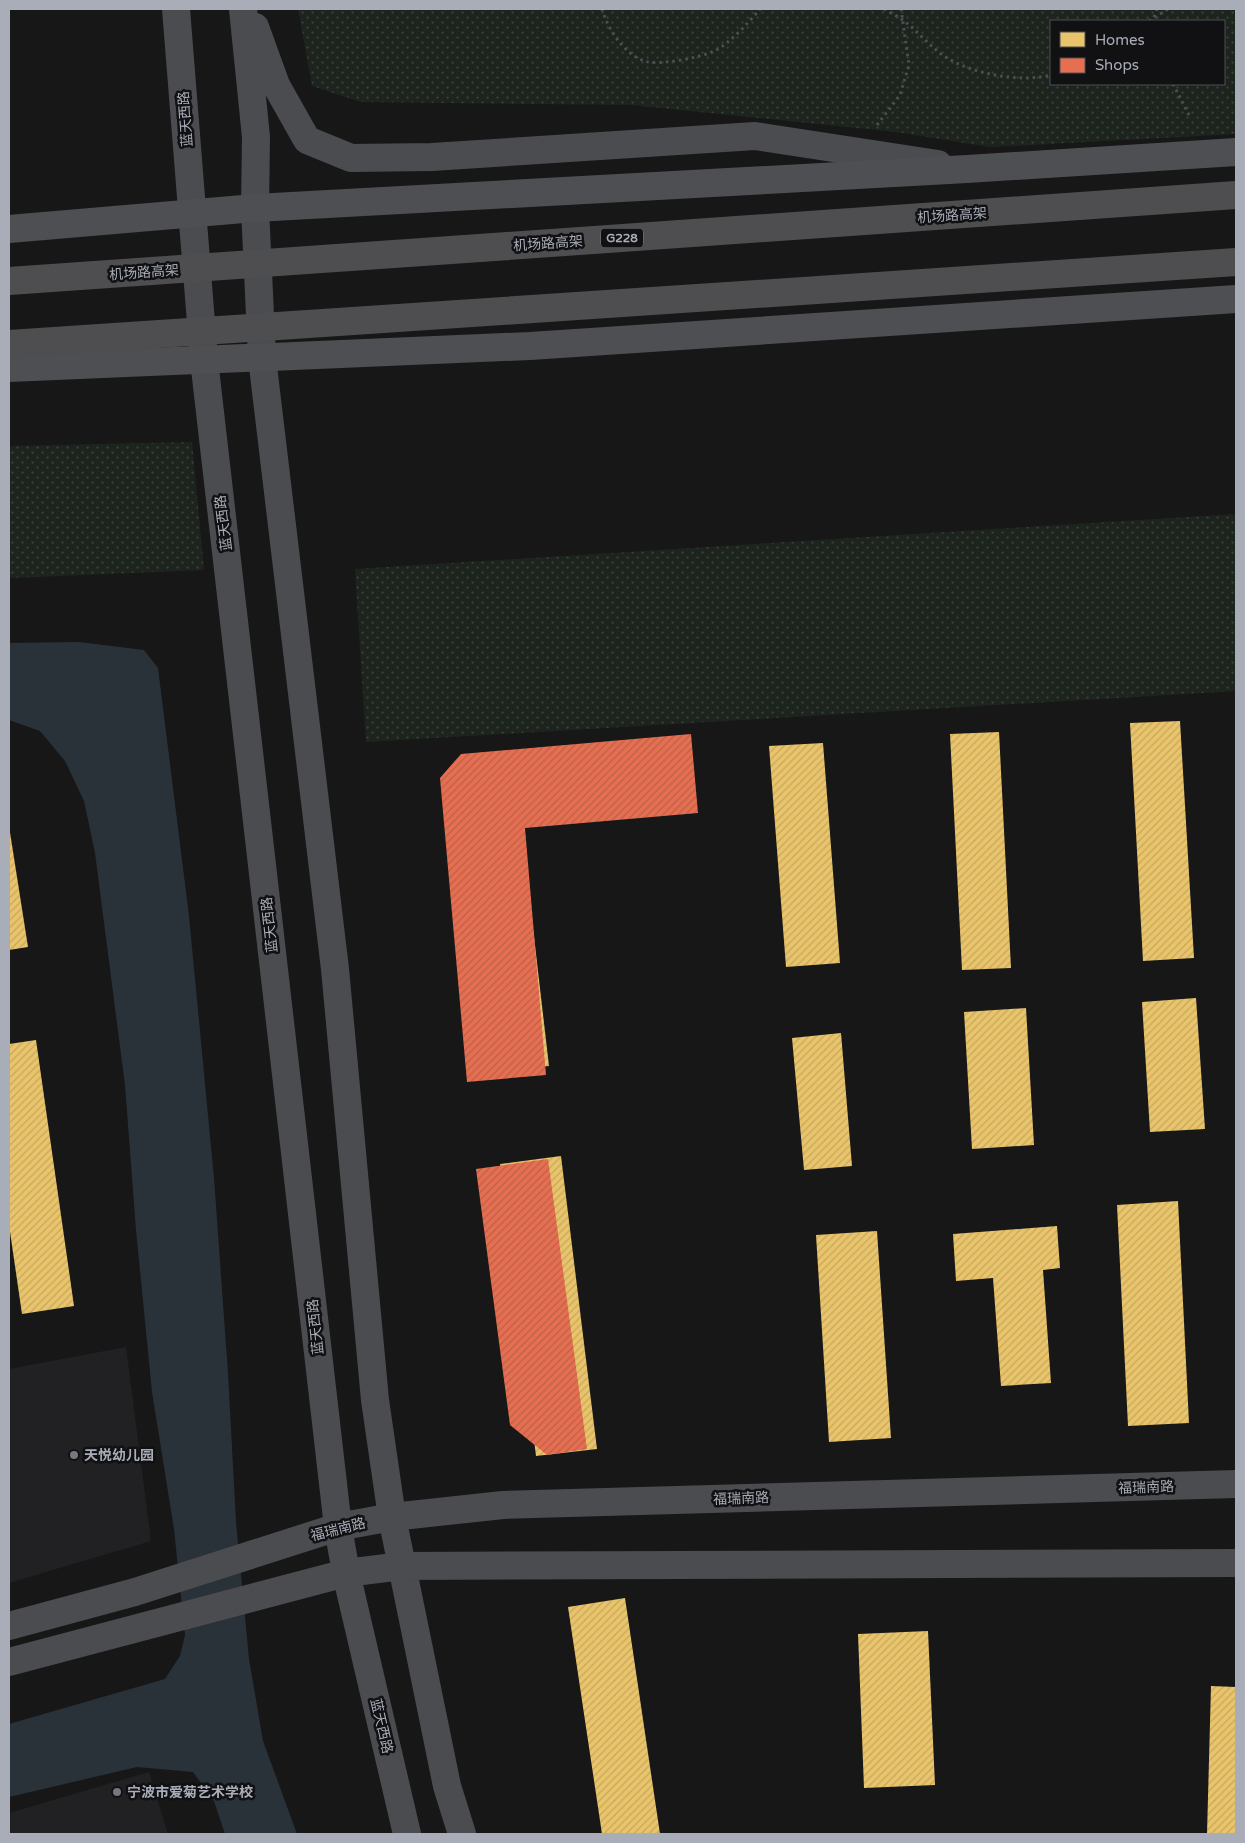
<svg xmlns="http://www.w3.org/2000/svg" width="1245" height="1843" viewBox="0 0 1245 1843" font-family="'Varela Round','Noto Sans SC',sans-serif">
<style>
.built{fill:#212123}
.park{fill:url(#park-dots);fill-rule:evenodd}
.water{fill:#2a3239}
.homes{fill:url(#homes-hatch)}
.shops{fill:url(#shops-hatch)}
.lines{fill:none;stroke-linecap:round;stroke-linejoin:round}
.path{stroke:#4d4e52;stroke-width:3;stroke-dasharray:2.5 4;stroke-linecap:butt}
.minor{stroke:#4b4c50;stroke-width:28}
.major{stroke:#4d4f52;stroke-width:28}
.highway-bridge{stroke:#4e4e51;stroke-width:28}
.poi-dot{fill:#757880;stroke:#111113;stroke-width:2}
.labels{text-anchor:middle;stroke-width:5;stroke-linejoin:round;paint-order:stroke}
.shield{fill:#111113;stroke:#7b7e86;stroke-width:1}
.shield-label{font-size:12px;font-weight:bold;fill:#a8adb8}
.street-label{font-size:14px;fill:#a8adb8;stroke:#111113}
.poi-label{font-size:14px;font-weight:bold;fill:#a8adb8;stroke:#111113;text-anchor:start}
</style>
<defs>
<pattern id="park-dots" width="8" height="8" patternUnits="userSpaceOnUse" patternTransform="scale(1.25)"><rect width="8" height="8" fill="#1d241e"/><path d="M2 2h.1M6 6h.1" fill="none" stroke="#3b413d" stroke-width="1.8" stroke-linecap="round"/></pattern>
<pattern id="homes-hatch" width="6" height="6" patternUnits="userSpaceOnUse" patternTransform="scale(1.25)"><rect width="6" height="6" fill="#e9c46a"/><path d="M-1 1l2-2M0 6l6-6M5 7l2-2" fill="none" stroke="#c4a760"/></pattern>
<pattern id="shops-hatch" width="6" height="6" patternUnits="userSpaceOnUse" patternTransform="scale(1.25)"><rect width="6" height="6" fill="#e76f51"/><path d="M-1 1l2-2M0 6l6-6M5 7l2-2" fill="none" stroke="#ba604a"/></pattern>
</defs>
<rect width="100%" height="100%" fill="#171717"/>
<path class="built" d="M 126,1347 L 151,1541 L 9,1583 L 9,1369 Z
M 149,1772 L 168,1834 L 9,1834 L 9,1813 Z"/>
<path class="park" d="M 298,9 L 1236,9 L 1236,134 L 990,147 L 896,132 L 631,105 L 361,102 L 312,86 ZM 1051,21 L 1224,21 L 1224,84 L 1051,84 Z
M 192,442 L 204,570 L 9,578 L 9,446 Z
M 1236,514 L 1236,691 L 366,742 L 355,569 Z"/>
<path class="water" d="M 79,642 L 144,650 L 158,668 L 189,916 L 214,1178 L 228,1373 L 236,1522 L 249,1659 L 263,1741 L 297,1834 L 225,1834 L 214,1801 L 193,1772 L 137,1767 L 9,1797 L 9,1724 L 165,1679 L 180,1656 L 185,1635 L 174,1529 L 152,1392 L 136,1230 L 125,1085 L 95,853 L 84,801 L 65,761 L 40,731 L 9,720 L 9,643 Z"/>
<path class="homes" d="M 1180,721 L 1194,958 L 1143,961 L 1130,723 Z
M 999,732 L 1011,968 L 962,970 L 950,734 Z
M 823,743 L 840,963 L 786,967 L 769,746 Z
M 514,764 L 549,1066 L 484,1073 L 448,772 Z
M 9,826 L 28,947 L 9,950 Z
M 1196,998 L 1205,1129 L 1150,1132 L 1142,1002 Z
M 1026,1008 L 1034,1145 L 972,1149 L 964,1012 Z
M 841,1033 L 852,1166 L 804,1170 L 792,1038 Z
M 36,1040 L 74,1306 L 22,1314 L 9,1225 L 9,1044 Z
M 561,1156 L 597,1449 L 536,1456 L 500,1164 Z
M 1178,1201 L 1189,1423 L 1128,1426 L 1117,1205 Z
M 1057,1226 L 1060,1268 L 1043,1270 L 1051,1383 L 1001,1386 L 993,1278 L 956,1281 L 953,1234 Z
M 877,1231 L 891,1438 L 829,1442 L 816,1235 Z
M 625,1598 L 660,1834 L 602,1834 L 568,1607 Z
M 928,1631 L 935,1785 L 864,1788 L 858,1634 Z
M 1211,1686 L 1236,1687 L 1236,1834 L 1207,1834 Z"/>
<path class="shops" d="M 691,734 L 698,813 L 525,828 L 546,1075 L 467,1082 L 440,778 L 461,754 Z
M 548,1159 L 587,1449 L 547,1455 L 510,1425 L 476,1169 Z"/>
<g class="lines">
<path class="path" d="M 602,9 C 608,29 623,53 644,61 C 658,66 697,58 712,52 C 729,45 748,23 760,9
M 884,9 C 890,13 898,16 904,21 C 918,31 929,46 944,56 C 971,74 1020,83 1051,75
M 1154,17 L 1157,9
M 1149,21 L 1168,9
M 1173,84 L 1189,115
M 877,125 L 900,95 L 909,65 L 901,9"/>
<path class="minor" d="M 176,9 L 204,360 L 338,1527 L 346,1573 L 407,1834
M 243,9 L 256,137 L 255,208 L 262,358 L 335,969 L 375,1400 L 392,1517 L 402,1566 L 447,1786 L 462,1834
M 255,27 L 276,85 L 307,140 L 351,158 L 432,157 L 755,136 L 938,164
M 9,1626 L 135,1592 L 338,1527 L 392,1517 L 503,1505 L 1236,1484
M 9,1662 L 346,1573 L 402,1566 L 1236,1563"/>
<path class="major" d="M 9,229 L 255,208 L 967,169 L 1236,152
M 9,368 L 530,346 L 1236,299"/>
<path class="highway-bridge" d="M 9,281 L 1236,195
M 9,344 L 1236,262"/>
</g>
<g class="poi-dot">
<circle cx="74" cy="1455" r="5"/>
<circle cx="117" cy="1792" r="5"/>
</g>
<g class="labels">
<rect class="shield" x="601" y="228.5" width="42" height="19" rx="4"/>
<g class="shield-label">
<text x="622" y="242">G228</text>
</g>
<g class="street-label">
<text transform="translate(185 119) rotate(-94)" y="5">蓝天西路</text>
<text transform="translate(952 215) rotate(-4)" y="5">机场路高架</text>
<text transform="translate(548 243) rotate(-4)" y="5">机场路高架</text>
<text transform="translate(144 272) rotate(-4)" y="5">机场路高架</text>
<text transform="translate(223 523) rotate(-97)" y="5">蓝天西路</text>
<text transform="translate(269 925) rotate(-96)" y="5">蓝天西路</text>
<text transform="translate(315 1327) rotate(-96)" y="5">蓝天西路</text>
<text transform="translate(1146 1487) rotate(-2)" y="5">福瑞南路</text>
<text transform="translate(741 1498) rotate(-2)" y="5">福瑞南路</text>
<text transform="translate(338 1529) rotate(-14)" y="5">福瑞南路</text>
<text transform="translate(382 1726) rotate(77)" y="5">蓝天西路</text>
</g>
<g class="poi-label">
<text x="84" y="1460">天悦幼儿园</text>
<text x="127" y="1797">宁波市爱菊艺术学校</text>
</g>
</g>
<rect width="1245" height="1843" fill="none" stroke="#a8adb8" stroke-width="20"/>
<rect x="1050" y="20" width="175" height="65" fill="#111113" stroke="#4d4f55"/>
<rect x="1060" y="32" width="25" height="15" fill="#e9c46a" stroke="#4d4f55"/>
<text x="1095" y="45" font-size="15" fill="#a8adb8">Homes</text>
<rect x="1060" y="58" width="25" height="15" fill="#e76f51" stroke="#4d4f55"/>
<text x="1095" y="70" font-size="15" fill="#a8adb8">Shops</text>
</svg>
